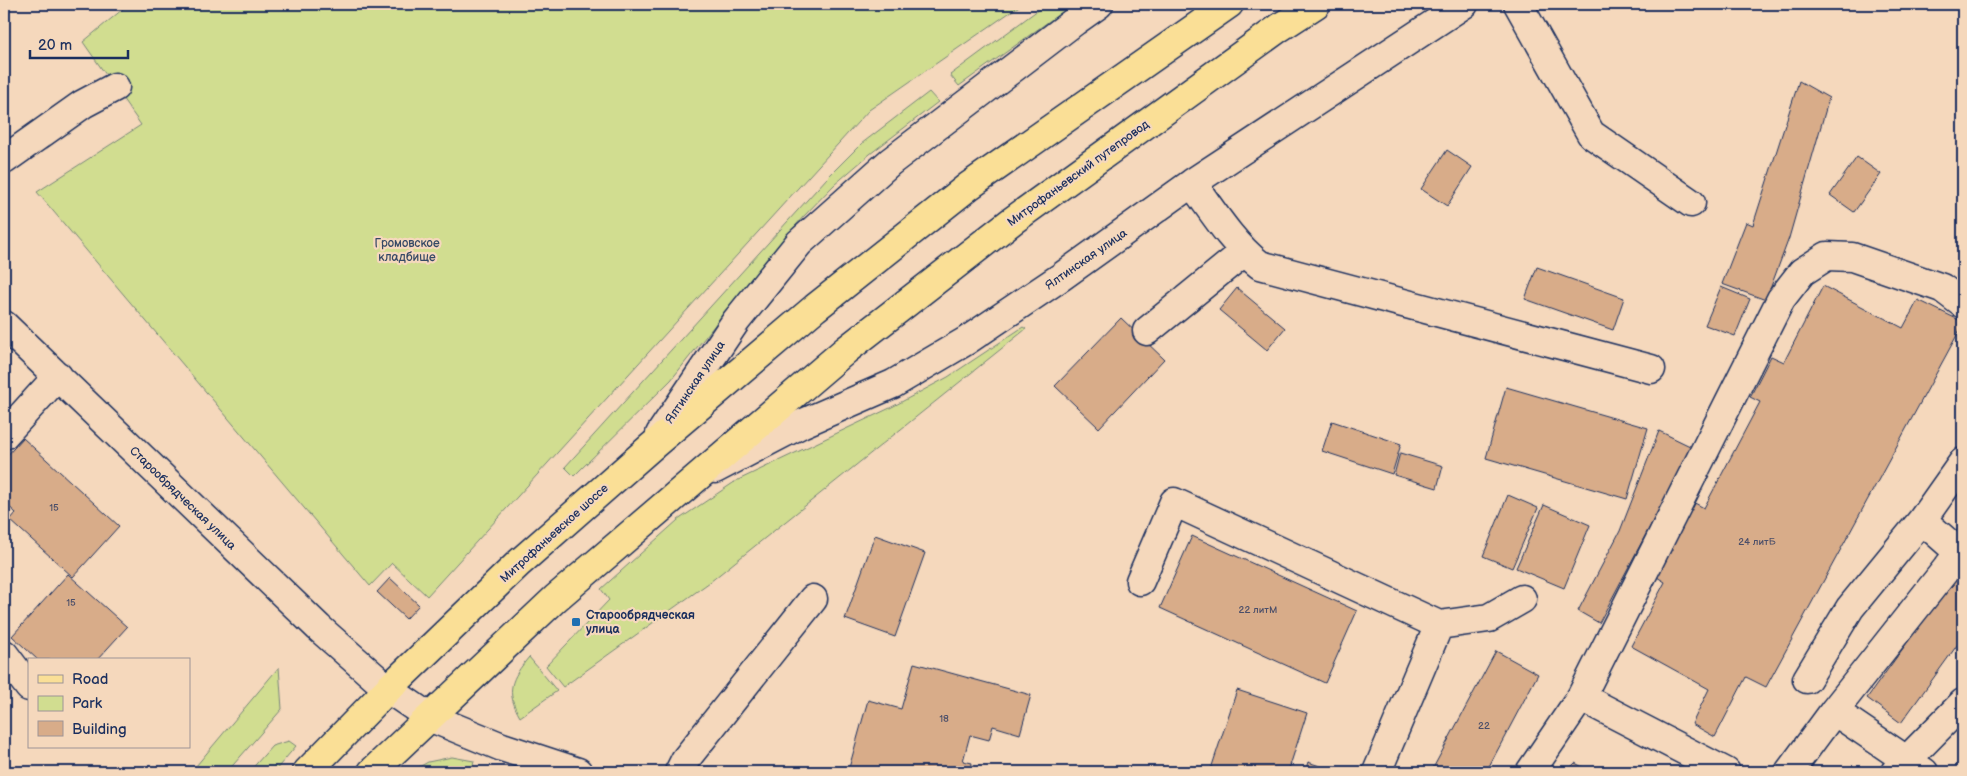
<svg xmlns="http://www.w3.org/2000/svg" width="1967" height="776" viewBox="0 0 1967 776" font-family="'Balsamiq Sans',sans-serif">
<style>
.green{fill:#d1dd90;stroke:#768677}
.building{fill:#d8ac89;stroke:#1b2f5e}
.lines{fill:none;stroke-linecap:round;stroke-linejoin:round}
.minor-casing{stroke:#1b2f5e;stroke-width:31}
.major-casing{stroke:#1b2f5e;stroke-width:31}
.minor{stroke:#f5d8bc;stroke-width:28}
.major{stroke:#fadf96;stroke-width:28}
.poi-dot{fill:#1f6fb2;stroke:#f5d8bc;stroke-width:2}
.labels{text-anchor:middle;stroke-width:4.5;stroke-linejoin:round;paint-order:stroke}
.number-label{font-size:10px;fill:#4a4e69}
.street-label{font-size:12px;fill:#1b2f5e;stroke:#f5d8bc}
.park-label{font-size:12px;fill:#364966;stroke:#f5d8bc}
.poi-label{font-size:12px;font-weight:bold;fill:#1b2f5e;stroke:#f5d8bc;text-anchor:start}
</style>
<rect width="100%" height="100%" fill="#f5d8bc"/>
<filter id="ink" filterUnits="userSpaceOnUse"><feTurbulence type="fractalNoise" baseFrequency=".02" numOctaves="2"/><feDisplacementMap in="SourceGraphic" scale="10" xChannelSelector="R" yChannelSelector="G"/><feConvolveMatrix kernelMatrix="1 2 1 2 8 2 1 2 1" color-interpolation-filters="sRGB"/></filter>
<g filter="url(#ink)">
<path class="green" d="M 129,4 L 1022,4 L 869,110 L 427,596 L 392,563 L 370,586 L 37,192 L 141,125 L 83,42 Z
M 1046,4 L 1073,4 L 959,86 L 950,75 Z
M 929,92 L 938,102 L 870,154 L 834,185 L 803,217 L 773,252 L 671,380 L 574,476 L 565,467 L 827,178 L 861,144 Z
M 1023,327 L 1026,329 L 710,582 L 563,687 L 546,666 L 609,600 L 601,589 L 678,520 L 736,481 L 890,408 L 948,377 Z
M 529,657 L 557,691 L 520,717 C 505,691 511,679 529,657 Z
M 279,667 L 282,709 L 227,772 L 191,772 Z
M 289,741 L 296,746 L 274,772 L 249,772 L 272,746 Z
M 452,757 L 474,761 L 473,766 L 467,772 L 410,772 L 428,762 Z"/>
<path class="building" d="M 1799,81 L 1829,98 L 1789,238 L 1766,300 L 1722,284 L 1746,222 L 1753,225 Z
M 1447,150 L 1472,167 L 1447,206 L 1421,189 Z
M 1857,157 L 1881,174 L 1854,212 L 1830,195 Z
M 1537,267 L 1624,298 L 1613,330 L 1525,299 Z
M 1823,286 L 1903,328 L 1918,300 L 1963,322 L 1963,324 L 1766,687 L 1746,677 L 1715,737 L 1692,724 L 1709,689 L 1631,646 L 1665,582 L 1652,574 L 1691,501 L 1704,508 L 1760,402 L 1750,397 L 1771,356 L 1784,362 Z
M 1721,287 L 1750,299 L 1735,336 L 1705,325 Z
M 1237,288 L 1285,328 L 1267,350 L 1219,310 Z
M 1121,318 L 1164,359 L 1099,428 L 1055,386 Z
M 1506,387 L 1648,428 L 1627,499 L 1486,458 Z
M 1332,421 L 1401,444 L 1392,474 L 1322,451 Z
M 1659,431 L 1692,447 L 1599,623 L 1578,611 L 1620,531 Z
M 23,438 L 119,526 L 73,577 L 10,520 L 16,513 L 4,502 L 4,459 Z
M 1400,453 L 1443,466 L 1437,488 L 1394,475 Z
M 1508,495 L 1538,508 L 1512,568 L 1483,556 Z
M 1544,505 L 1590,525 L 1564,588 L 1516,568 Z
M 875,535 L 925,553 L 895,637 L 845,619 Z
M 1192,536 L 1357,611 L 1325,683 L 1160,608 Z
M 1959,571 L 1963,574 L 1963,637 L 1901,723 L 1867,698 Z
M 68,574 L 127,627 L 97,660 L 38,660 L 12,636 Z
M 390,578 L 419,605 L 406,619 L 377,592 Z
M 1496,651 L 1538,674 L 1486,772 L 1431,772 Z
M 914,663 L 1031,695 L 1020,734 L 993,726 L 989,740 L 970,735 L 963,761 L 972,763 L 970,772 L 864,772 L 849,768 L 868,700 L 901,709 Z
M 1237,690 L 1307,713 L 1288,772 L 1210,772 Z
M 1308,762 L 1337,772 L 1305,772 Z
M 1575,763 L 1592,772 L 1566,772 Z"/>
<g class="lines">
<g class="minor-casing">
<path id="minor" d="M 1518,4 L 1591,134 L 1691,203
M 4,160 L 83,104 L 115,87
M 1192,183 C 1213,212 1232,243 1260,265 L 1651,369
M 4,325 L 319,628 L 388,689 L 429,717 L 502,747 L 578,772
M 1147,331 L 1244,252
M 660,434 L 736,321 L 799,243 L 890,162 L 1075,21 L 1099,4
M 4,435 L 58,376
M 715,469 L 801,424 L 893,384 L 966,341 L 1061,277 L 1192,183 L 1464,4
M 1922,520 L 1963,556
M 1140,581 L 1174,502 L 1439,625 L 1377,772
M 1439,625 L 1489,618 L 1522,599
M 4,654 L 29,687
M 1807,679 L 1850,608 L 1922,520 L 1963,462
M 1581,697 L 1726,772
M 1834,711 L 1924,772
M 679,772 L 685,760 L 813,599
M 1530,772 L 1581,697 L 1781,299 L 1802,272 L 1827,256 L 1852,257 L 1942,288 L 1963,304
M 1789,772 L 1834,711 L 1959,553
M 1895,772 L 1963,703"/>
</g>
<g class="major-casing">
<path id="major" d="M 307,772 L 388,689 L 519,563 L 651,447 L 815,308 L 969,186 L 1229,4
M 372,772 L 556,598 L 846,350 L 1012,221 L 1279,28 L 1316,4"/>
</g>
<use href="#minor" class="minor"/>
<use href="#major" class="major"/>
</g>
</g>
<rect class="poi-dot" x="571" y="617" width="10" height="10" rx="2.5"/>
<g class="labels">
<g class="number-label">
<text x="54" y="511">15</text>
<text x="1757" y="545">24 литБ</text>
<text x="71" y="606">15</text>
<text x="1258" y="613">22 литМ</text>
<text x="944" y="722">18</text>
<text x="1484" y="729">22</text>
</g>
<g class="street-label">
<text transform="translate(1078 173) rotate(-36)" y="4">Митрофаньевский путепровод</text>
<text transform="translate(1086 259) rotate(-35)" y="4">Ялтинская улица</text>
<text transform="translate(695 382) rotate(-56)" y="4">Ялтинская улица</text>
<text transform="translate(183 498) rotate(44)" y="4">Старообрядческая улица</text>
<text transform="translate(554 533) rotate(-42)" y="4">Митрофаньевское шоссе</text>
</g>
<g class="park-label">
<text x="407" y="247">Громовское<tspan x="407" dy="14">кладбище</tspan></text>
</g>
<g class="poi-label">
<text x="586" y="619">Старообрядческая<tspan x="586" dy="14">улица</tspan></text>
</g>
</g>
<rect width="1967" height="776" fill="none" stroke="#f5d8bc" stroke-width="20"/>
<rect x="10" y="10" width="1947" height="756" fill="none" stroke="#1b2f5e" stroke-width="2" filter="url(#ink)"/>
<rect x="28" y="658" width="162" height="90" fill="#f5d8bc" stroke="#9e9496"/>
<rect x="38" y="675" width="25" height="8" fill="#fadf96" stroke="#9e9496"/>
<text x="72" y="684" font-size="15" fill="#1b2f5e">Road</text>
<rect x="38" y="696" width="25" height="15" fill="#d1dd90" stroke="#9e9496"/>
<text x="72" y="708" font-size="15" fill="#1b2f5e">Park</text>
<rect x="38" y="721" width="25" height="15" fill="#d8ac89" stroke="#9e9496"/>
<text x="72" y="734" font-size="15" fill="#1b2f5e">Building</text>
<path d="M30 50v8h98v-8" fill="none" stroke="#1b2f5e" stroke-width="2.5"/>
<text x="38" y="50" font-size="15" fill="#1b2f5e" stroke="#f5d8bc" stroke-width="4" paint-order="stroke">20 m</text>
</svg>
